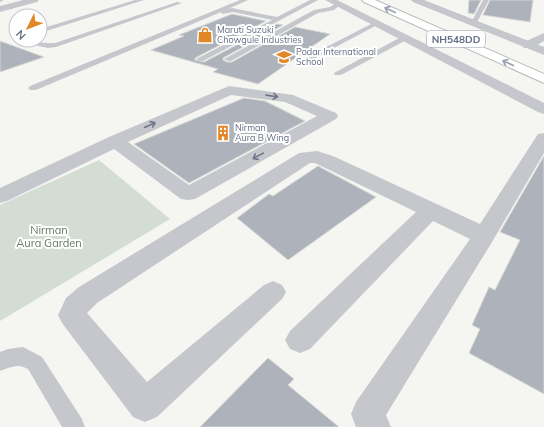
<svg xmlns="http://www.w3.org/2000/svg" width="544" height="427" viewBox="0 0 544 427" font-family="Mulish,sans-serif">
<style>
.green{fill:#d4ddd3}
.building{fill:#aeb2ba;stroke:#d6d7d5}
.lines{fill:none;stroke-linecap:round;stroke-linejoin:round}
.trunk-casing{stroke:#b8b9bd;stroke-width:2}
.service{fill:#c6c7cc;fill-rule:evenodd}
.minor{fill:#c6c7cc;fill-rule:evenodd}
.tertiary{fill:#c6c7cc;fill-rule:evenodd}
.trunk{fill:#fff;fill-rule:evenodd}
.oneway{stroke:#9ba0ae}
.oneway2{stroke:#6f768a}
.labels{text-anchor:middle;stroke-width:4;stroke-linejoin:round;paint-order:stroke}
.far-poi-label{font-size:9px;fill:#656d83;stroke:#fff;text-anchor:start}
.shield{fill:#fff;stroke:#9399a8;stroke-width:1}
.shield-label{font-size:10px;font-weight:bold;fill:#656d83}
.park-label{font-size:11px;fill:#647a65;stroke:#fff}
</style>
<rect width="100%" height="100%" fill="#f5f6f2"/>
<path class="green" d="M 99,160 L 170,219 L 0,321 L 0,205 Z"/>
<path class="building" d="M 469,0 L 481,0 L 474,14 L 468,13 Z
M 490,0 L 533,0 L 530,22 L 483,15 Z
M 232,14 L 266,21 L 195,58 L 195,60 L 204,62 L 277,24 L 283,25 L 223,58 L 223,60 L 227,62 L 232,62 L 295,27 L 330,34 L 258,84 L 213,72 L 218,69 L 151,50 L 184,36 L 179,35 Z
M 0,41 L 44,57 L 0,72 Z
M 244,98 L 265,101 L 305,121 L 189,183 L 134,144 Z
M 544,156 L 544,394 L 469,353 L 480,329 L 472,325 L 489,287 L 495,290 L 520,240 L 500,232 Z
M 318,166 L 376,197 L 288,260 L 237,218 L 269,194 L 273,196 Z
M 268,358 L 294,379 L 288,385 L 339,427 L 200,427 Z"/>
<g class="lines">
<g class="trunk-casing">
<path id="trunk" d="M 362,0 L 375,0 L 544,74 L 544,83 L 364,2 Z"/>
</g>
<path class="service" d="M 0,0 L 4,0 L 0,2 Z
M 135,0 L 144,0 L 40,33 L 40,29 Z
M 240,0 L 248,0 L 228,9 L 232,8 L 277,17 L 310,0 L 318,0 L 203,61 L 200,61 L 196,59 L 272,20 L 233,12 L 222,14 L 221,12 L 36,90 L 30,90 L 28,88 L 30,86 Z
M 483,0 L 489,0 L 476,24 L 472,24 L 471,23 Z
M 177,2 L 182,3 L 56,47 L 48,48 L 21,42 L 20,40 C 32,40 43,44 55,43 Z
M 338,2 L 341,4 L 334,10 L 318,13 L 231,61 L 228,61 L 224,59 L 314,10 L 330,7 Z
M 377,21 L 380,23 L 379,24 L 304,64 L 298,64 L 297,62 Z
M 403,36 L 406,36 L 410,38 L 341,75 L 335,75 L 334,73 Z
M 23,347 L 42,357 L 82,419 L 85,427 L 62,427 L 28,369 C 18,363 11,367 0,371 L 0,352 L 8,349 Z"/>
<path class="minor" d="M 23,0 L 39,0 L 37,2 L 0,12 L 0,6 Z
M 544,33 L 544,41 L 532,48 L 524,48 L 522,45 L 524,42 Z
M 229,86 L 293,95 L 336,113 L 338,116 L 336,119 L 195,199 L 188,200 L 181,199 L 114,149 L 7,201 L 0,203 L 0,188 L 109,137 ZM 231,95 L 285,102 L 317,116 L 189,185 L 128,142 Z
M 544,133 L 544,153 L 492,242 L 386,415 L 391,427 L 356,427 L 351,414 L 356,402 L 470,239 L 433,221 L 310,349 L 300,353 L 290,349 L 285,340 L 290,331 L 416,212 L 315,163 L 310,163 L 97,303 L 87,313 L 147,382 L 264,285 L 273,281 L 282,285 L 286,292 L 282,299 L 157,417 L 145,422 L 133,417 L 62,323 L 58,315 L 66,298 L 79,287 L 299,153 L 317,151 L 333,156 L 480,224 L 538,134 Z"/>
<path class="tertiary" d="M 325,0 L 337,0 L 544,103 L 544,114 L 538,112 Z
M 411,0 L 424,0 L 544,47 L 544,55 L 413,2 Z"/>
<use href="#trunk" class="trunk"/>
</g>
<defs><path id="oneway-shaft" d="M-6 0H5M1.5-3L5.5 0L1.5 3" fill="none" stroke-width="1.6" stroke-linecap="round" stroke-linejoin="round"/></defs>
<g class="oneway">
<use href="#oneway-shaft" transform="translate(390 10) rotate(-156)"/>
<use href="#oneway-shaft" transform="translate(508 63) rotate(-156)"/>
</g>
<g class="oneway2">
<use href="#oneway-shaft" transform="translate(272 96) rotate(8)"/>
<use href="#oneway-shaft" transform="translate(150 125) rotate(-24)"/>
<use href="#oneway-shaft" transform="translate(258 156) rotate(151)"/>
</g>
<defs>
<g id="shop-bare" transform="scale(1.2)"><path d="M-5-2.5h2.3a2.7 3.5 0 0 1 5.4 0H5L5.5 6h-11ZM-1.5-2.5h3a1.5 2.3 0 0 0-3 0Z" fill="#e28726" stroke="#fff" stroke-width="2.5" paint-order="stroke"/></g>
<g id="school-bare" transform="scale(1.2)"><path d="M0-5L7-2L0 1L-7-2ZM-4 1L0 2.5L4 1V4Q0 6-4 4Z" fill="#e28726" stroke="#fff" stroke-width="2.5" paint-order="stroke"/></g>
<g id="building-bare" transform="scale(1.2)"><path d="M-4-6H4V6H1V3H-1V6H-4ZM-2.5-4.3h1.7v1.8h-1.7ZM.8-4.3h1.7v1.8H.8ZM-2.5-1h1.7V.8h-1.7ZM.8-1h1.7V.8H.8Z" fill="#e28726" stroke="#fff" stroke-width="2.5" paint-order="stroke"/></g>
</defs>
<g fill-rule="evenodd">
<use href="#shop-bare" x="205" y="35"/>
<use href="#school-bare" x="284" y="57"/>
<use href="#building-bare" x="223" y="133"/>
</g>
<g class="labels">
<g class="far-poi-label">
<text x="217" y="33">Maruti Suzuki<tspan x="217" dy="10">Chowgule Industries</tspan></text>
<text x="296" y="55">Podar International<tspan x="296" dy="10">School</tspan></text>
<text x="235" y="131">Nirman<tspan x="235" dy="10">Aura B Wing</tspan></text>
</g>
<rect class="shield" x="427" y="31" width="58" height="16" rx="3"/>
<g class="shield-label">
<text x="456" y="43">NH548DD</text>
</g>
<g class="park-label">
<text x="49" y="234">Nirman<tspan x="49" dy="13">Aura Garden</tspan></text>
</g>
</g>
<g transform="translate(28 28) rotate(227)"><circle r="19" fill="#ffffff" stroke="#c1c5cd"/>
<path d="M0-3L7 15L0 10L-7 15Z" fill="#e28726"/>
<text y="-6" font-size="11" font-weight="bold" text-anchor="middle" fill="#656d83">N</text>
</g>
</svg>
